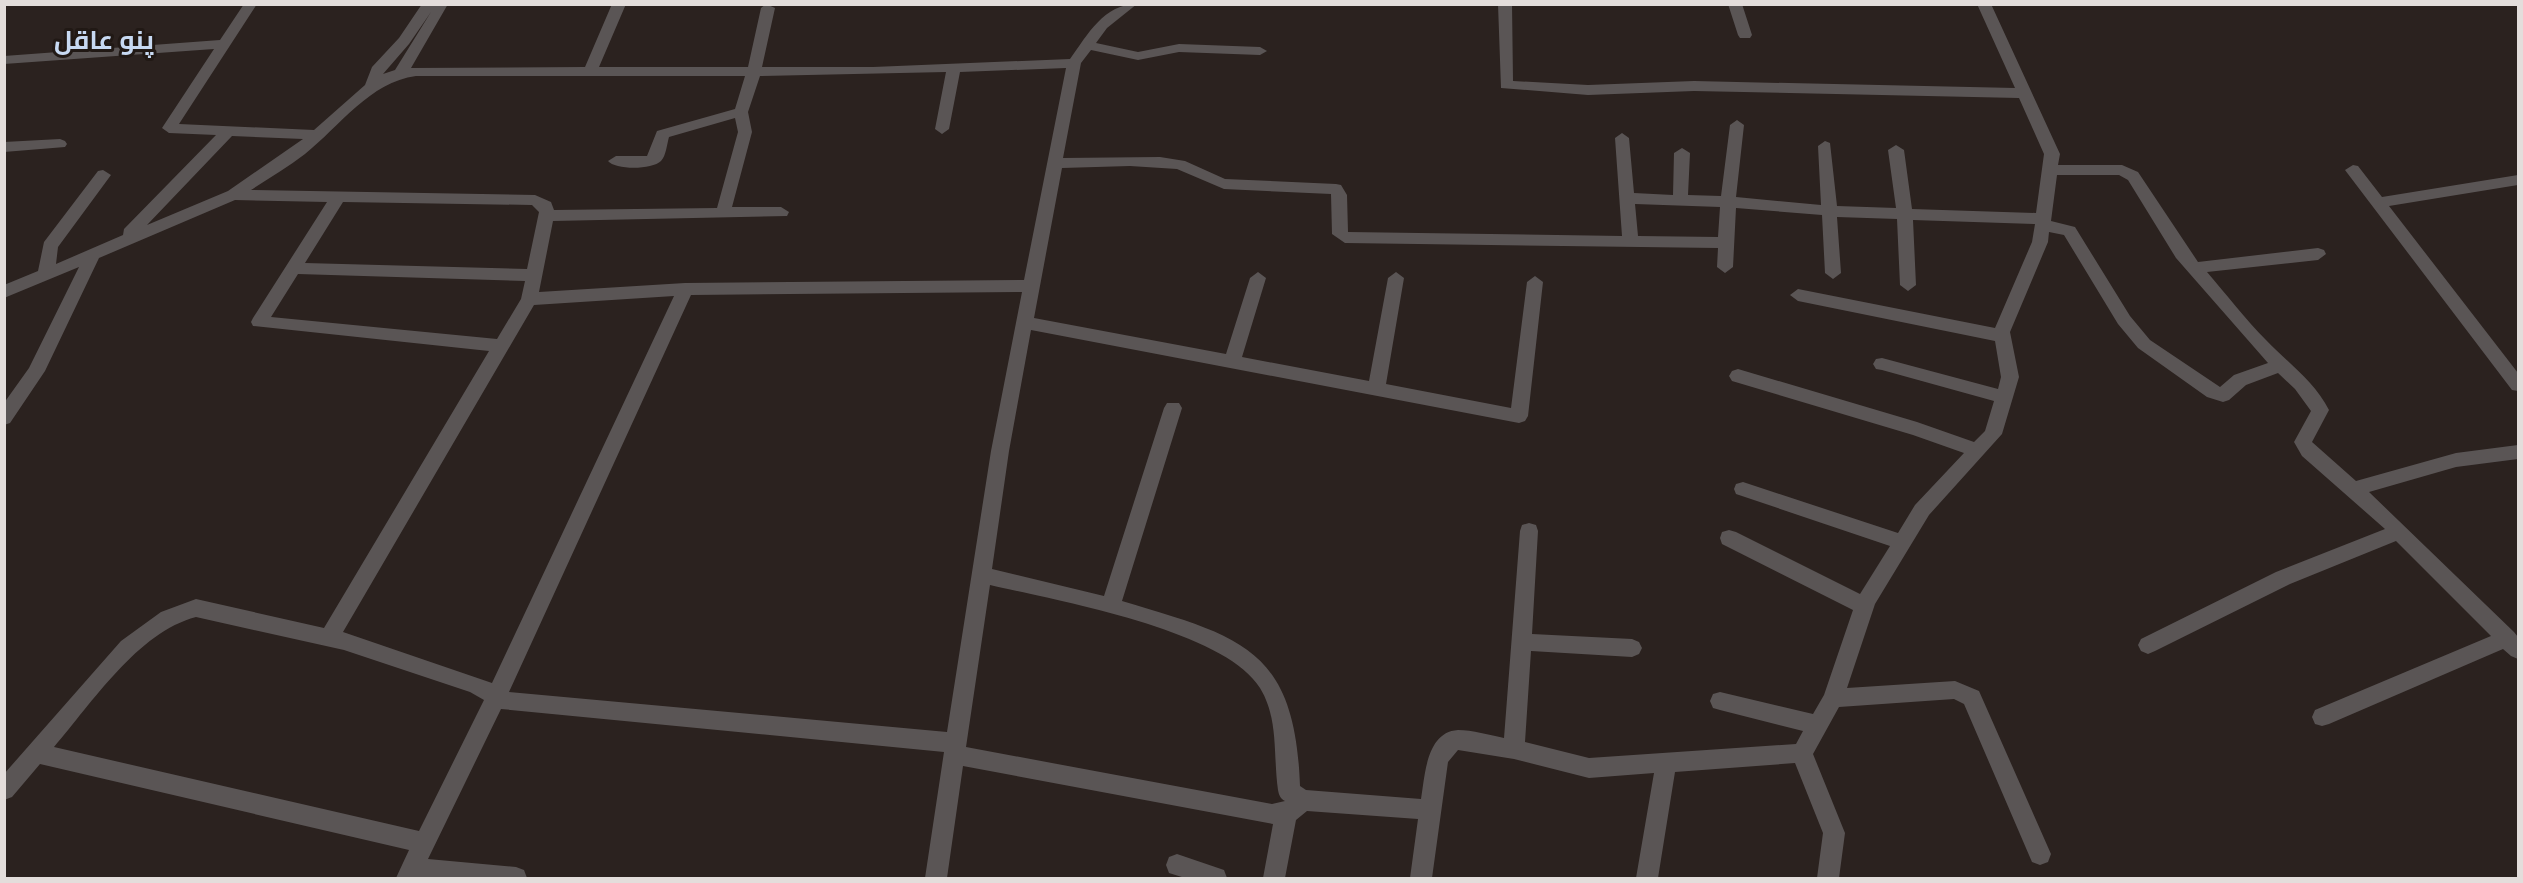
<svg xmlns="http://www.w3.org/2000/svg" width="2523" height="883" viewBox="0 0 2523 883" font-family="Figtree,Cairo,sans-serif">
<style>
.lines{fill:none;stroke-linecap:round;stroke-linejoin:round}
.minor{fill:#5a5555;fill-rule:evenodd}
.labels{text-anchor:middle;stroke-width:6;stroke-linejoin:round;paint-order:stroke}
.far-town-label{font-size:26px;font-weight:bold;fill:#c7d9f2;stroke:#211915}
</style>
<rect width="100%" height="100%" fill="#2b221f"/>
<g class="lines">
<path class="minor" d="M 244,4 L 257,4 L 179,124 L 314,130 L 365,85 L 372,67 L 399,38 L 422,4 L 448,4 L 411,68 L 585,67 L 612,4 L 626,4 L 599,67 L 748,67 L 761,8 L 766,4 L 775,8 L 762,67 L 873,67 L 1070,59 C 1088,34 1104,4 1137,4 L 1107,28 L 1096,43 L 1138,52 L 1179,44 L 1260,47 L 1267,51 L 1260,55 L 1179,52 L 1138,60 L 1091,50 L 1081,63 L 1063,158 L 1160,157 L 1185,161 L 1225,179 L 1336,184 L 1341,185 L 1347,195 L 1348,232 L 1622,236 L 1615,138 L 1622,133 L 1629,138 L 1634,193 L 1673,195 L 1674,153 L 1682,148 L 1690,153 L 1688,195 L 1721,196 L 1730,125 L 1737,120 L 1744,125 L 1736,197 L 1821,205 L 1818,146 L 1825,141 L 1830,143 L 1837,206 L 1896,208 L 1888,150 L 1896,145 L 1904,150 L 1912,209 L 2036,213 L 2044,154 L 2019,98 L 1694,91 L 1588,95 L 1501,88 L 1498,4 L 1512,4 L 1513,81 L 1588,85 L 1694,81 L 2015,88 L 1977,4 L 1991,4 L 2060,154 L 2058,165 L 2122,165 L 2138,172 L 2198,262 L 2318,248 L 2324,250 L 2326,254 L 2318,260 L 2207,272 C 2227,295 2245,319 2266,340 C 2288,363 2314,381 2329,410 L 2312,442 L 2356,481 L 2456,453 L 2518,445 L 2518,459 L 2456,467 L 2369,492 L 2514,632 L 2518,637 L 2518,659 L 2511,656 L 2503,649 L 2329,724 L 2322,726 L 2315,724 L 2312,717 L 2315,710 L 2491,636 L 2396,541 L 2290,584 L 2155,651 L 2148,654 L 2141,651 L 2138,645 L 2141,639 L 2276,572 L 2385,529 L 2302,456 L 2294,442 L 2311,411 L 2295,389 L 2278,373 L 2246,385 L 2229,400 L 2223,402 L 2207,397 L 2138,348 L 2118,324 L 2064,235 L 2049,232 L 2048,242 L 2010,332 L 2019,377 L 2002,434 L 1929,515 L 1875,604 L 1847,688 L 1955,681 L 1979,691 L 2051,854 L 2048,862 L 2040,865 L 2032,862 L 1964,704 L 1954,699 L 1839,707 L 1813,754 L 1845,833 L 1839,878 L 1817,878 L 1823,833 L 1795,763 L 1675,772 L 1658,878 L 1636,878 L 1654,773 L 1589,778 L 1514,759 L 1458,750 L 1448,762 L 1432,878 L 1410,878 L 1418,819 L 1307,811 L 1296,820 L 1285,878 L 1263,878 L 1273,824 L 963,766 L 947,878 L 925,878 L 944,752 L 501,709 L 428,859 L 516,867 L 524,870 L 527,878 L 396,878 L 409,850 L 40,764 L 12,797 L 4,800 L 4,774 L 121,641 L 161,612 L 196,599 L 324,628 L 489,351 L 253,326 L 251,322 L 253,318 L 327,202 L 235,200 L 99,258 L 45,371 L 10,423 L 4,425 L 4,403 L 29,368 L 79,267 L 4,298 L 4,285 L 38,271 L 44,242 L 98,171 L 103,170 L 111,175 L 58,247 L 56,264 L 123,235 L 124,229 L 216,135 L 169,133 L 162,128 L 214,49 L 4,64 L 4,56 L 220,40 ZM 431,12 L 395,70 L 383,74 L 409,44 ZM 1066,68 L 1024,280 L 685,283 L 539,292 L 553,221 L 787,216 L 789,212 L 781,207 L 732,207 L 752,132 L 748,112 L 760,76 L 946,72 L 935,129 L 942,134 L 949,129 L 960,72 ZM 416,76 L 745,76 L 735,109 L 657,131 L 647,156 L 616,156 L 608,161 C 615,170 652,170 661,161 C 666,156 667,144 669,137 L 735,118 L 738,132 L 717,208 L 554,210 L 551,202 L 535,195 L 251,190 C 269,178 288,167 305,154 C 340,126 370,82 416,76 ZM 232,136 L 303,139 L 228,191 L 147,225 ZM 1130,166 L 1177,169 L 1224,189 L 1331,194 L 1332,234 L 1345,243 L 1718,248 L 1717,267 L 1725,273 L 1733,267 L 1736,208 L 1822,215 L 1825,273 L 1833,279 L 1841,273 L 1837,217 L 1897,219 L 1900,285 L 1908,291 L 1916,285 L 1913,220 L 2035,224 L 2032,242 L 1995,328 L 1798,289 L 1790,295 L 1798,301 L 1995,341 L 2001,377 L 1998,389 L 1882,358 L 1876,359 L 1873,364 L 1876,369 L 1882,370 L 1994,401 L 1985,431 L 1974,442 L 1917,422 L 1738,369 L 1732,371 L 1729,376 L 1732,381 L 1913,435 L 1964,453 L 1915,505 L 1898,533 L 1743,482 L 1736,484 L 1734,489 L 1736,494 L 1890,546 L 1860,594 L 1736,532 L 1729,530 L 1722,532 L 1720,538 L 1722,544 L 1853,610 L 1824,695 L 1813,714 L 1720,692 L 1713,694 L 1710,701 L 1713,708 L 1720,710 L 1803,731 L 1796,744 L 1589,758 L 1525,742 L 1531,651 L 1632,657 L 1639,654 L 1642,648 L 1639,642 L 1632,639 L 1532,634 L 1538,531 L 1536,525 L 1529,523 L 1522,525 L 1520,531 L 1504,738 C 1490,735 1472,730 1458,730 C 1426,732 1425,776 1421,799 L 1306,790 L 1300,786 C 1295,648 1242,637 1122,601 L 1182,408 L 1179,403 L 1167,403 L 1164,408 L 1104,596 L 992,569 L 1009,451 L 1031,330 L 1519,423 L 1525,421 L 1528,416 L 1543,282 L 1535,276 L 1527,282 L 1511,408 L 1386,384 L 1404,278 L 1396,272 L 1388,278 L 1369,381 L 1242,357 L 1266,278 L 1258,272 L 1250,278 L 1226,354 L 1034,318 L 1062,168 ZM 2057,175 L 2119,175 L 2128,180 L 2176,258 L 2268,363 L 2234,375 L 2220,387 L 2150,340 L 2130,316 L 2075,227 L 2051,221 ZM 343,202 L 532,205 L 539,212 L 527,269 L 305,263 ZM 1635,204 L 1720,207 L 1718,237 L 1638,236 ZM 298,274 L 525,281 L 521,299 L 497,339 L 271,317 ZM 1022,292 L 991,451 L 947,732 L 509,692 L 691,295 ZM 674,296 L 492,683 L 343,632 L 534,305 ZM 990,585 C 1055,600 1225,630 1260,688 C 1279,719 1273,756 1278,790 C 1279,796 1281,799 1285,801 L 1272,804 L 966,747 ZM 196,617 L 344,650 L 470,692 L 484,700 L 419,831 L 54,747 C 92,703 138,632 196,617 Z
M 1728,4 L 1742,4 L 1752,35 L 1750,38 L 1740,38 L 1738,35 Z
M 60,139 L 65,141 L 67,144 L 65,147 L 4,152 L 4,142 Z
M 2353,165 L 2358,166 L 2382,197 L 2518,175 L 2518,185 L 2389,206 L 2518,373 L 2518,391 L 2512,390 L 2348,174 L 2345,170 Z
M 1177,854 L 1224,870 L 1227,878 L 1185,878 L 1169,873 L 1166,865 L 1169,857 Z"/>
</g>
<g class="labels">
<g class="far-town-label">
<text x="104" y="49">پنو عاقل</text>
</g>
</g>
<rect width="2523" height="883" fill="none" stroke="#e3dddb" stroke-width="12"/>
</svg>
